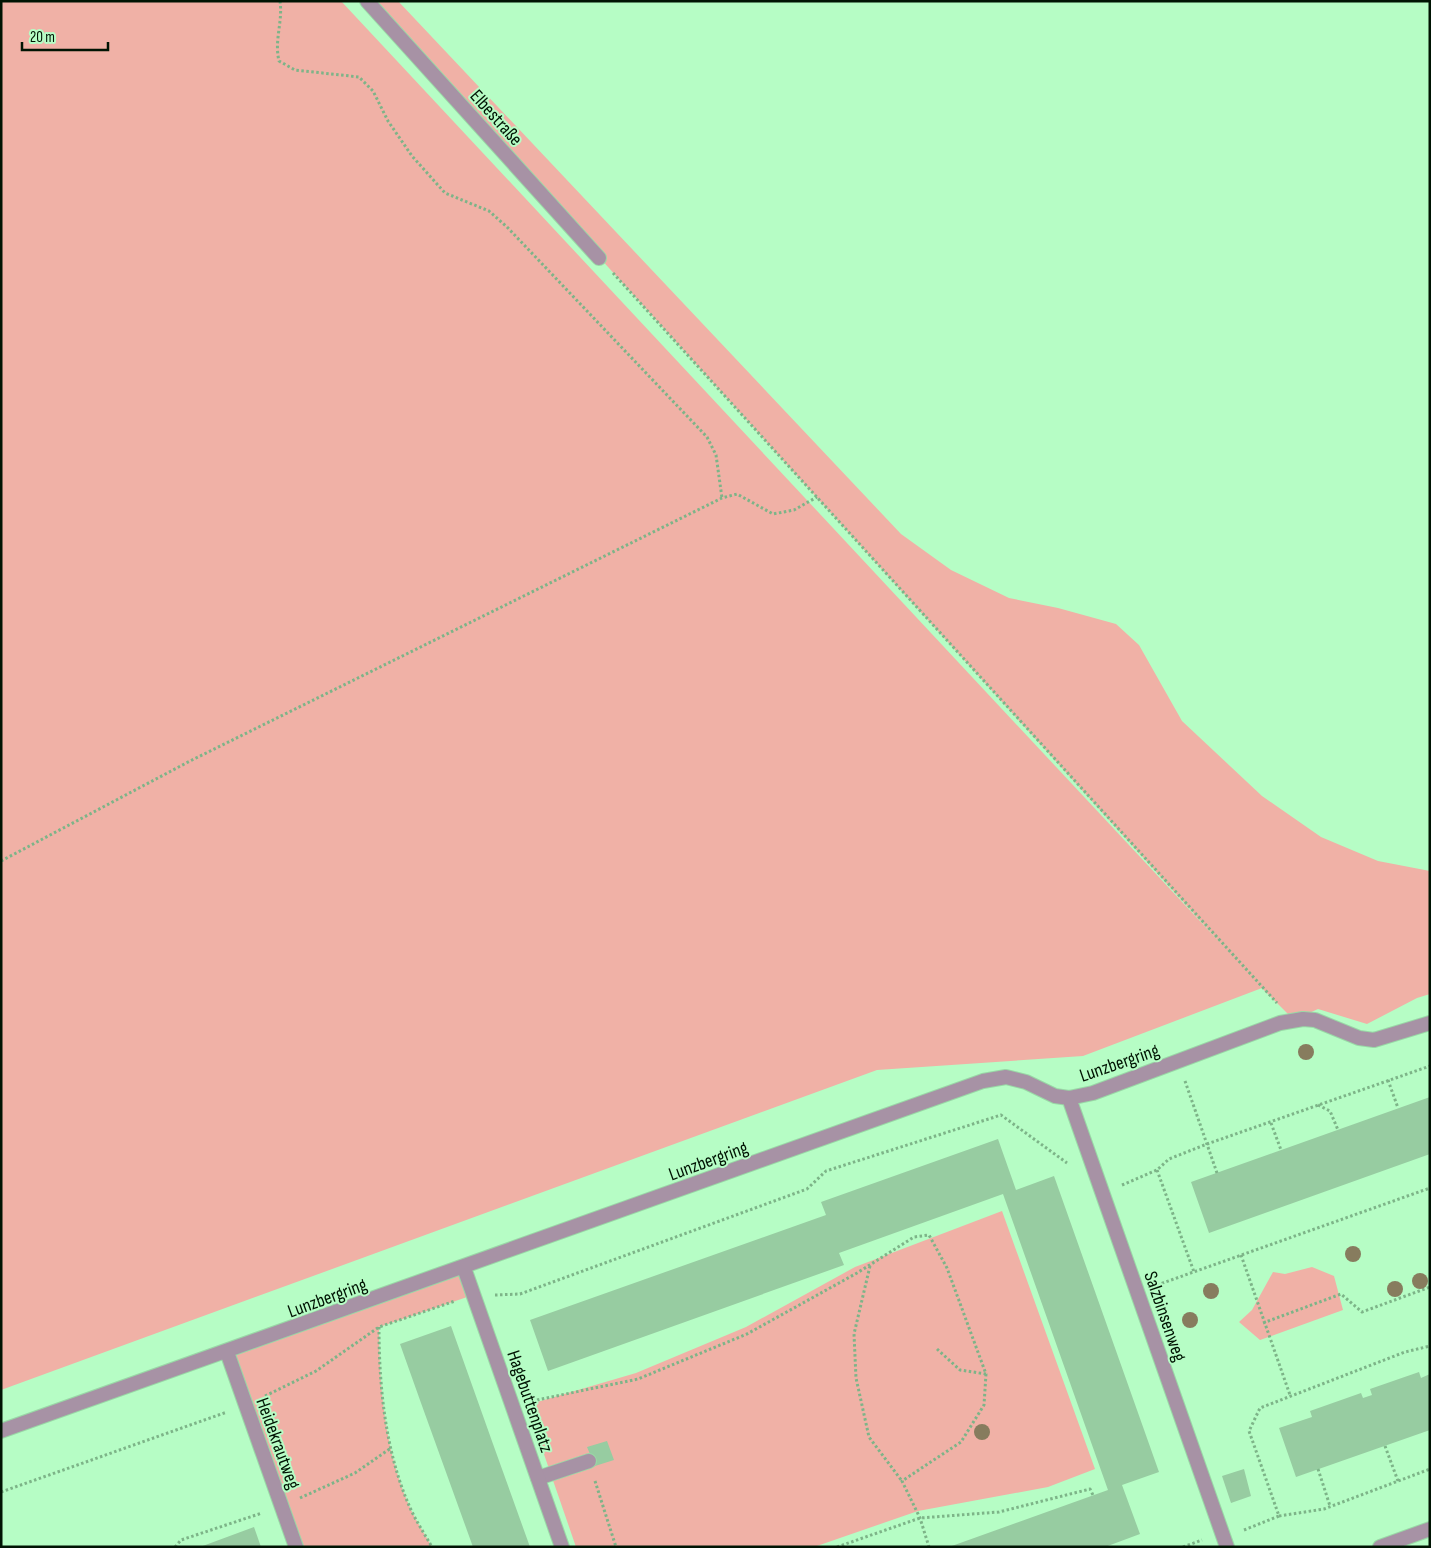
<svg xmlns="http://www.w3.org/2000/svg" width="1431" height="1548" viewBox="0 0 1431 1548" font-family="'Sofia Sans Condensed',sans-serif">
<style>
.green{fill:#f0b1a6}
.building{fill:#97cca1}
.lines{fill:none;stroke-linecap:round;stroke-linejoin:round}
.service-casing{stroke:#99d8a6;stroke-width:16}
.minor-casing{stroke:#99d8a6;stroke-width:16}
.path{stroke:#7db488;stroke-width:3;stroke-dasharray:2.5 2.5;stroke-linecap:butt}
.service{stroke:#a792a5;stroke-width:14}
.minor{stroke:#a792a5;stroke-width:14}
.tree{fill:#877c5e}
.labels{text-anchor:middle;stroke-width:4;stroke-linejoin:round;paint-order:stroke}
.street-label{font-size:19px;fill:#001403;stroke:#b6fdc5}
</style>
<rect width="100%" height="100%" fill="#b6fdc5"/>
<path class="green" d="M 1,1 L 341,1 L 1227,950 L 367,1 L 398,1 L 901,534 L 951,570 L 1009,598 L 1058,608 L 1116,624 L 1139,645 L 1182,721 L 1262,796 L 1321,837 L 1378,861 L 1430,871 L 1430,994 L 1417,998 L 1367,1024 L 1318,1009 L 1294,1020 L 1262,988 L 1083,1056 L 877,1070 L 1,1390 Z
M 1002,1211 L 1095,1469 L 1048,1487 L 918,1511 L 814,1547 L 576,1547 L 527,1405 L 636,1373 L 746,1327 L 855,1267 Z
M 1312,1267 L 1334,1276 L 1343,1310 L 1260,1340 L 1239,1322 L 1252,1310 L 1273,1272 L 1285,1274 Z
M 464,1268 L 473,1295 L 379,1327 C 379,1385 385,1449 408,1503 C 414,1518 424,1533 432,1547 L 296,1547 L 227,1352 Z"/>
<path class="building" d="M 1430,1097 L 1430,1154 L 1209,1233 L 1191,1182 Z
M 998,1139 L 1016,1190 L 1054,1176 L 1159,1472 L 1122,1485 L 1140,1534 L 1105,1547 L 949,1547 L 1108,1490 L 1003,1194 L 839,1253 L 844,1265 L 548,1371 L 530,1320 L 826,1215 L 821,1202 Z
M 451,1326 L 493,1444 L 530,1547 L 473,1547 L 421,1403 L 400,1344 Z
M 1419,1372 L 1421,1378 L 1430,1374 L 1430,1430 L 1296,1477 L 1279,1428 L 1312,1417 L 1310,1411 L 1361,1393 L 1363,1398 L 1372,1395 L 1370,1389 Z
M 607,1441 L 614,1460 L 595,1466 L 587,1447 Z
M 1244,1469 L 1251,1496 L 1231,1503 L 1222,1476 Z
M 254,1527 L 261,1547 L 200,1547 Z"/>
<g class="lines">
<g class="service-casing">
<path id="service" d="M 538,1478 L 589,1461"/>
</g>
<g class="minor-casing">
<path id="minor" d="M 367,1 L 599,258
M 1069,1098 L 1227,1547
M 464,1268 L 562,1547
M 227,1352 L 296,1547
M 1,1431 L 983,1081 L 1006,1077 L 1026,1082 L 1055,1096 L 1069,1098 L 1093,1093 L 1280,1023 L 1303,1019 L 1315,1020 L 1359,1038 L 1374,1040 L 1430,1023
M 1380,1547 L 1430,1529"/>
</g>
<path class="path" d="M 280,1 C 283,22 274,40 279,61 L 295,70 L 359,77 L 373,91 L 388,121 L 412,156 L 445,193 L 489,211 L 507,227 L 707,437 L 716,455 L 722,498
M 613,273 L 1277,1003
M 1,861 L 190,761 L 722,498 L 737,494 L 773,514 L 794,510 L 817,497
M 1388,1080 L 1398,1108
M 1185,1081 L 1217,1173
M 1318,1105 L 1330,1111 L 1338,1130
M 1271,1123 L 1281,1150
M 1157,1170 L 1194,1272
M 1122,1185 L 1157,1170 L 1169,1159 L 1207,1144 L 1430,1066
M 1241,1255 L 1290,1395
M 870,1266 L 854,1334 L 856,1378 L 869,1437 L 902,1481
M 1157,1285 L 1430,1188
M 495,1295 L 520,1294 L 807,1189 L 826,1171 L 1001,1115 L 1067,1163
M 1263,1323 L 1341,1294 L 1362,1312 L 1430,1287
M 379,1327 C 379,1385 385,1449 408,1503 C 414,1518 424,1533 432,1547
M 937,1349 L 960,1370 L 986,1374
M 265,1396 L 316,1371 L 379,1327 L 455,1301
M 532,1401 L 638,1379 L 747,1334 L 857,1273 L 914,1237 L 929,1235 L 947,1268 L 986,1374 L 984,1405 L 961,1442 L 902,1481 L 920,1518 L 929,1547
M 1385,1446 L 1398,1481
M 1318,1469 L 1330,1506
M 595,1481 L 616,1547
M 1,1492 L 227,1412
M 300,1498 L 355,1473 L 391,1448
M 1279,1516 L 1324,1509 L 1430,1469
M 1244,1530 L 1279,1516 L 1249,1431 L 1260,1408 L 1405,1352 L 1430,1346
M 175,1547 L 181,1540 L 262,1513
M 837,1547 L 920,1518 L 999,1512 L 1090,1489 L 1093,1495
M 1183,1547 L 1202,1540"/>
<use href="#service" class="service"/>
<use href="#minor" class="minor"/>
</g>
<g class="tree">
<circle cx="1306" cy="1052" r="8"/>
<circle cx="1353" cy="1254" r="8"/>
<circle cx="1420" cy="1281" r="8"/>
<circle cx="1395" cy="1289" r="8"/>
<circle cx="1211" cy="1291" r="8"/>
<circle cx="1190" cy="1320" r="8"/>
<circle cx="982" cy="1432" r="8"/>
</g>
<g class="labels">
<g class="street-label">
<text transform="translate(497 117) rotate(48)" y="7">Elbestraße</text>
<text transform="translate(1119 1062) rotate(-19)" y="7">Lunzbergring</text>
<text transform="translate(708 1160) rotate(-20)" y="7">Lunzbergring</text>
<text transform="translate(327 1297) rotate(-20)" y="7">Lunzbergring</text>
<text transform="translate(1166 1316) rotate(71)" y="7">Salzbinsenweg</text>
<text transform="translate(531 1401) rotate(71)" y="7">Hagebuttenplatz</text>
<text transform="translate(279 1443) rotate(70)" y="7">Heidekrautweg</text>
</g>
</g>
<rect width="1431" height="1548" fill="none" stroke="#001403" stroke-width="5"/>
<path d="M22 42v8h86v-8" fill="none" stroke="#001403" stroke-width="2.5"/>
<text x="30" y="42" font-size="15" fill="#001403" stroke="#b6fdc5" stroke-width="4" paint-order="stroke">20 m</text>
</svg>
